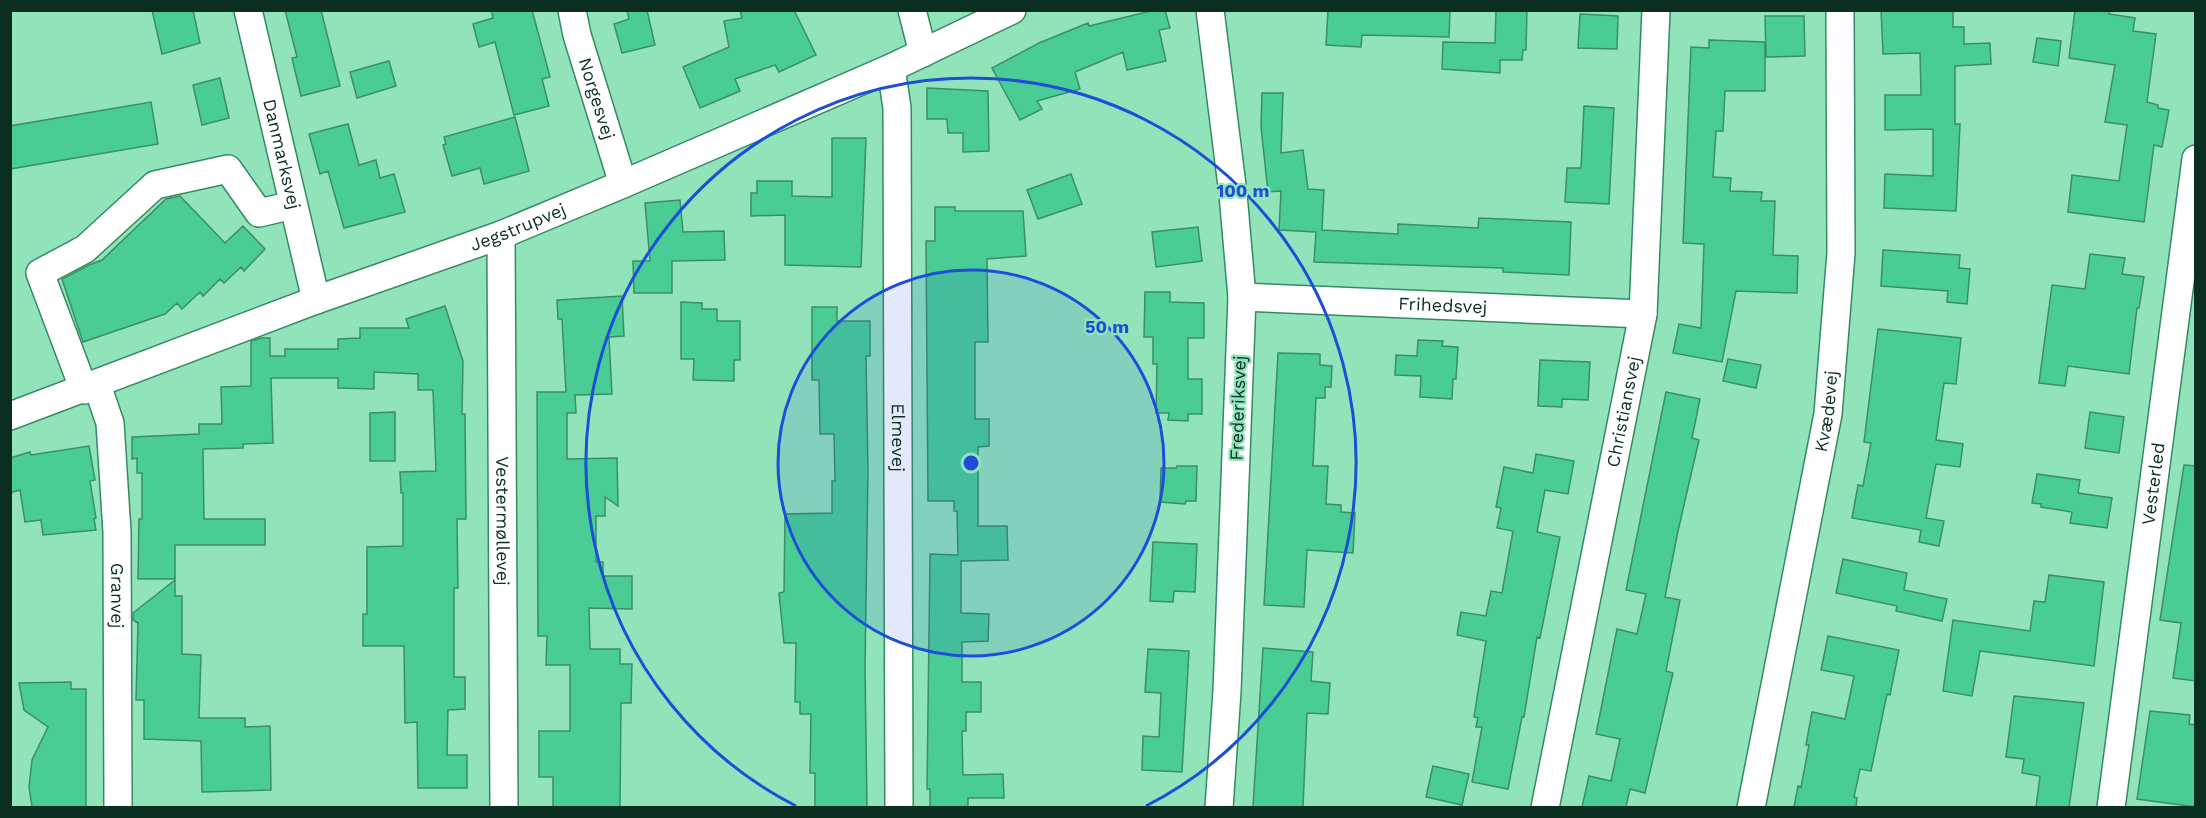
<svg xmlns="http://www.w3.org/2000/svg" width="2206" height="818" viewBox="0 0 2206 818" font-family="'Work Sans',sans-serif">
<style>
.building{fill:#49cd94;stroke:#3a8e68;stroke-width:1.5}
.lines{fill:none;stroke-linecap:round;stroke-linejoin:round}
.minor-casing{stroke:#358a64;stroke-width:30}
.minor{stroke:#fff;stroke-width:27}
.ring{fill:none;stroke:#1d4ed8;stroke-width:3}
.labels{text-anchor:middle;stroke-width:4.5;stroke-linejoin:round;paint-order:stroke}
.street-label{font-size:18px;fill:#0a2e1f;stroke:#91e4ba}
.centre{fill:#1d4ed8;stroke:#91e4ba;stroke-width:3}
.ring-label{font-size:18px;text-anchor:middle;font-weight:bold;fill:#1d4ed8;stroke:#91e4ba;stroke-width:4.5;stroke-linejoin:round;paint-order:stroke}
</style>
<rect width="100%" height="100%" fill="#91e4ba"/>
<path class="building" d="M 152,10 L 193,10 L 200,43 L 162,54 Z
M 285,10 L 321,10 L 340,86 L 301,96 L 292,58 L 297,57 Z
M 491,10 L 532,10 L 550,77 L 542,79 L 549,106 L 514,115 L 495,42 L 479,47 L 473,24 L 493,18 Z
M 627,10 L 647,10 L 655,45 L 622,53 L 614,24 L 629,19 Z
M 740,10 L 794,10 L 816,55 L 779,72 L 775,65 L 735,79 L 740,91 L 700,108 L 683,67 L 729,47 L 724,21 L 742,18 Z
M 1155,10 L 1165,10 L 1170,28 L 1159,30 L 1166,61 L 1127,70 L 1123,52 L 1075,72 L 1080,89 L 1037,101 L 1042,109 L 1020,120 L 992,68 L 1039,43 L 1088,23 L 1089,26 Z
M 1328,10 L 1450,10 L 1449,37 L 1362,35 L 1361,47 L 1326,45 Z
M 1496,10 L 1527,10 L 1526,50 L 1523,50 L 1522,60 L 1500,60 L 1500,73 L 1442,69 L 1443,42 L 1495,43 Z
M 1881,10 L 1953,10 L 1953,27 L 1964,27 L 1964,44 L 1990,43 L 1991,64 L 1955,66 L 1955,124 L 1960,124 L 1956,211 L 1884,208 L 1885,174 L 1933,176 L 1933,129 L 1885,130 L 1885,95 L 1921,95 L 1920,53 L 1883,54 Z
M 2075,10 L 2110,10 L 2109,14 L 2135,18 L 2133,31 L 2156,34 L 2147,102 L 2158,105 L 2158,108 L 2169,110 L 2162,147 L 2154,145 L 2144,222 L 2068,212 L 2072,175 L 2119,181 L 2127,125 L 2105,122 L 2115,65 L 2069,58 Z
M 1580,14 L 1618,16 L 1617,49 L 1578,48 Z
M 1765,16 L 1804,16 L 1805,56 L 1766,57 Z
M 2037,38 L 2061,41 L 2058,66 L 2033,62 Z
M 1709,40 L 1765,42 L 1765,91 L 1725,91 L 1723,131 L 1716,131 L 1713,177 L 1731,178 L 1730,191 L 1762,192 L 1761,201 L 1775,201 L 1773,255 L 1798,256 L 1797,293 L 1736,291 L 1722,362 L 1673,353 L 1679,324 L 1701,328 L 1704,244 L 1683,243 L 1691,47 L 1709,48 Z
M 389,61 L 396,86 L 357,98 L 350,72 Z
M 220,78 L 229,118 L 202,125 L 193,85 Z
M 927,88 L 988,91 L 989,151 L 963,152 L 963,133 L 948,133 L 947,119 L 927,119 Z
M 1262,93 L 1283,93 L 1281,153 L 1303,150 L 1308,189 L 1324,190 L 1322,230 L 1398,234 L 1398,224 L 1478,228 L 1479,218 L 1571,222 L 1569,275 L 1503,272 L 1503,268 L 1314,262 L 1316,232 L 1279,230 L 1281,191 L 1268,192 L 1261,127 Z
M 151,102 L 158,144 L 10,169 L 10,126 Z
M 1584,106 L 1614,108 L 1609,204 L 1565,202 L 1567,168 L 1581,168 Z
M 515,117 L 529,171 L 484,184 L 480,168 L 452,176 L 443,145 L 446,144 L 444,137 Z
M 348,124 L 359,165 L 376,160 L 380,178 L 394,174 L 405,212 L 344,228 L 328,171 L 320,174 L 309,134 Z
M 832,138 L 866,138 L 861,267 L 785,265 L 785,215 L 751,216 L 751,193 L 757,193 L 757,181 L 792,181 L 792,196 L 832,197 Z
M 1071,174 L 1082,204 L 1038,219 L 1027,190 Z
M 180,196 L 225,243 L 243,226 L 265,249 L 244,271 L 241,267 L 224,283 L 220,279 L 203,296 L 200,292 L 182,309 L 177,303 L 165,314 L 83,342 L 62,279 L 89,265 L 102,260 L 166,199 Z
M 680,200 L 683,232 L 724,231 L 725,260 L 672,261 L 672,293 L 634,293 L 633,261 L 650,261 L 645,203 Z
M 935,207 L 955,207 L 955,211 L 1023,211 L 1026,256 L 987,259 L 988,342 L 975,342 L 975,419 L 989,419 L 989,446 L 978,447 L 978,526 L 1007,526 L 1008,560 L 961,561 L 961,613 L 989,614 L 988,641 L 962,642 L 962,682 L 981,682 L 981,712 L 966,712 L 966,731 L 962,731 L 963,775 L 1003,774 L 1004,798 L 968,798 L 968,807 L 930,807 L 930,789 L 927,789 L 930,554 L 958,555 L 957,511 L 954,511 L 954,501 L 928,501 L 926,241 L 935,241 Z
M 1198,227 L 1202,261 L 1156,267 L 1152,232 Z
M 1883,250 L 1960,255 L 1959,268 L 1970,269 L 1967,304 L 1947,302 L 1948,291 L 1881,286 Z
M 2090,254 L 2125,258 L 2122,274 L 2144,277 L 2139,308 L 2137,308 L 2129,374 L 2068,366 L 2065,386 L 2039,383 L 2052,285 L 2085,289 Z
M 1145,292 L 1170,292 L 1170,302 L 1204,303 L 1204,338 L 1188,338 L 1188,379 L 1202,379 L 1202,414 L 1188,414 L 1188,421 L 1168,420 L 1169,413 L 1156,413 L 1157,364 L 1153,364 L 1153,337 L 1144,337 Z
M 622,296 L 624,336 L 609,337 L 612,394 L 575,395 L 576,413 L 567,413 L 567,459 L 617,458 L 618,506 L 605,497 L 605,516 L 596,516 L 596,562 L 603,562 L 603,576 L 632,576 L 632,609 L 589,608 L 590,649 L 620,649 L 620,664 L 632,664 L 631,703 L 621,703 L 620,807 L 553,807 L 553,777 L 539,777 L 539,731 L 570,731 L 570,665 L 546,665 L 547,636 L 538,636 L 537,392 L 566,392 L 562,319 L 558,319 L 557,300 Z
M 681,302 L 702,303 L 702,309 L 717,309 L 717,321 L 740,321 L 740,360 L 734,360 L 734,381 L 693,380 L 694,359 L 681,359 Z
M 445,306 L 463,361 L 462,414 L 465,414 L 466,519 L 457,519 L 458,588 L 454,588 L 454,677 L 465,677 L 465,709 L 448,710 L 447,755 L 467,755 L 467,788 L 418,788 L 417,722 L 405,723 L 404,646 L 363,646 L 363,614 L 367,614 L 367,547 L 403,546 L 403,493 L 401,493 L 400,472 L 436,471 L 433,390 L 418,390 L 418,374 L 374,372 L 374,389 L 338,388 L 338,378 L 271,378 L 273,443 L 243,444 L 243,448 L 203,449 L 204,519 L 265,519 L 265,545 L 175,545 L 175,579 L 138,579 L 139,519 L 142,519 L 142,473 L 137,473 L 137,458 L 132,459 L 132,437 L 199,434 L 199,424 L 222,424 L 221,387 L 251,386 L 251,341 L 261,338 L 270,338 L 270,356 L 285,356 L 285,349 L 338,349 L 338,339 L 360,338 L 360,328 L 409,328 L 406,319 Z
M 812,307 L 837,307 L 837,321 L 870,321 L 870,356 L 866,356 L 868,470 L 865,667 L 867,807 L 815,807 L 815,773 L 810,773 L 811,714 L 800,714 L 800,702 L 795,702 L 796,643 L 784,643 L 779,593 L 784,592 L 785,514 L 832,513 L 832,481 L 835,481 L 834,434 L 820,434 L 819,380 L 812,380 Z
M 1878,329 L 1961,338 L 1956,384 L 1944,383 L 1936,440 L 1963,444 L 1960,467 L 1936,464 L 1926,518 L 1944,521 L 1939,546 L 1919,542 L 1921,530 L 1852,518 L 1858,485 L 1863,486 L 1871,443 L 1864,442 Z
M 1418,340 L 1443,341 L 1442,346 L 1458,347 L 1456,379 L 1453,379 L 1452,399 L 1420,397 L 1421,376 L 1395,375 L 1396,355 L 1417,356 Z
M 1278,353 L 1320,354 L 1320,365 L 1332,366 L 1331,387 L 1325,387 L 1325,398 L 1316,398 L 1313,466 L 1328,466 L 1326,504 L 1341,505 L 1341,512 L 1355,513 L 1353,553 L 1307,550 L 1304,607 L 1264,605 Z
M 1728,359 L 1761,365 L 1756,388 L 1723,381 Z
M 1540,360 L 1590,362 L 1588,400 L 1562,399 L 1562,407 L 1538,406 Z
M 1666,392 L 1700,399 L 1692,438 L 1699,440 L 1678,531 L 1665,597 L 1680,600 L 1666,671 L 1673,673 L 1645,793 L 1630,789 L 1626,807 L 1582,807 L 1589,776 L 1611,781 L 1620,739 L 1596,734 L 1617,629 L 1637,634 L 1646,594 L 1626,590 Z
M 395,412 L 395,461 L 370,461 L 370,413 Z
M 2090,412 L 2124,417 L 2119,453 L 2085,448 Z
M 89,446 L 95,480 L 90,481 L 96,518 L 94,519 L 96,530 L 43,535 L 41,520 L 25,522 L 20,490 L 10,493 L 10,458 L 30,452 L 31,455 Z
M 1536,454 L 1574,461 L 1568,494 L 1545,490 L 1537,532 L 1560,537 L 1540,638 L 1537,637 L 1524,717 L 1522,717 L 1508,789 L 1472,782 L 1482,727 L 1476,727 L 1478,718 L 1474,717 L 1486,641 L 1457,635 L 1461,612 L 1486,616 L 1491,591 L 1502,593 L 1513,531 L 1497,528 L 1501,508 L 1496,507 L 1504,467 L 1533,473 Z
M 2184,465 L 2196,466 L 2196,681 L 2173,678 L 2181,623 L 2160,620 Z
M 1177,466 L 1197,466 L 1196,501 L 1186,501 L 1185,504 L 1160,502 L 1161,468 L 1176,468 Z
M 2037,474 L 2080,480 L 2078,493 L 2112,498 L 2107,528 L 2070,523 L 2072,512 L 2041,507 L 2041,504 L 2032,503 Z
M 1153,542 L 1197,544 L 1195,592 L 1174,591 L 1173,602 L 1150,601 Z
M 1843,559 L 1907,573 L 1904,590 L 1947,599 L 1942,621 L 1896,611 L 1897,606 L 1836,593 Z
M 2049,575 L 2104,582 L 2094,666 L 1980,651 L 1972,696 L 1943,691 L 1953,620 L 2030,631 L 2034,601 L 2045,602 Z
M 175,580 L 175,596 L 182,596 L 182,654 L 201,655 L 199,718 L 245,718 L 245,727 L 270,726 L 271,790 L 202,792 L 201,741 L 144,739 L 144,700 L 136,700 L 138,623 L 133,620 L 133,613 Z
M 1828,636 L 1899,650 L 1890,695 L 1887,694 L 1871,771 L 1860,769 L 1854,797 L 1857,798 L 1856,807 L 1794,807 L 1798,786 L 1801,787 L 1809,745 L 1806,745 L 1812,712 L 1845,719 L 1854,676 L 1821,670 Z
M 1263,648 L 1313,652 L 1311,681 L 1330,683 L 1328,714 L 1307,713 L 1303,807 L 1253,807 Z
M 1148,649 L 1189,651 L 1182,772 L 1142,770 L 1143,736 L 1159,737 L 1161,693 L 1145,692 Z
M 71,682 L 71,689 L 86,689 L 86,807 L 32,807 L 29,787 L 32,760 L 48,727 L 24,710 L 19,683 Z
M 2014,696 L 2084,703 L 2069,807 L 2036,807 L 2040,776 L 2022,773 L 2024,759 L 2006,757 Z
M 2150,711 L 2190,715 L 2189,724 L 2196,725 L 2196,807 L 2137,799 Z
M 1433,766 L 1469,774 L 1462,805 L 1426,797 Z"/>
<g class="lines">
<g class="minor-casing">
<g id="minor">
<path id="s1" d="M 248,10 L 316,300"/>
<path id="s2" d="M 572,10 L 577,35 L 623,184"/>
<path d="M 912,10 L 923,53"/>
<path d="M 1210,10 L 1233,194 L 1242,297 L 1227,691 L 1219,808"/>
<path id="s3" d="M 891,68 L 897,108 L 899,808"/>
<path id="s4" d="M 501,235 L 504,808"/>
<path id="s5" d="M 1242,297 L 1643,314"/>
<path id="s6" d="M 97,385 L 110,423 L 117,532 L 118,808"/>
<path d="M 84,390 L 40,273 L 85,249 L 155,185 L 228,169 L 259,213 L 293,205"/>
<path id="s7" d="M 10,416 L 316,300 L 501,235 L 623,184 L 891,68 L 1012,10"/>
<path id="s8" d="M 1545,808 L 1643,314 L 1656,10"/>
<path id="s9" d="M 1751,808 L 1828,414 L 1841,253 L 1840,10"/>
<path id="s10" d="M 2111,808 L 2196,159"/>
</g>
</g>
<use href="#minor" class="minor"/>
</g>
<circle cx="971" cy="463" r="193" fill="#1d4ed8" fill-opacity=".12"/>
<g class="ring">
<circle cx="971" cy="463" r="193"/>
<path d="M796 806A385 385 0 1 1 1146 806"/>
</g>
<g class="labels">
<g class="street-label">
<text dy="6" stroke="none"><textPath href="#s2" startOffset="92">Norgesvej</textPath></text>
<text dy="6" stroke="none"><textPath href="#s1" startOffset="148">Danmarksvej</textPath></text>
<text dy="6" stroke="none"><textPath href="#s7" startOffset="542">Jegstrupvej</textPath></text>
<text dy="6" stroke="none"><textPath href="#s5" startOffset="201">Frihedsvej</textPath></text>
<text transform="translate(1238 408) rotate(-88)" y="6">Frederiksvej</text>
<text dy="6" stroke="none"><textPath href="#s8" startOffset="404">Christiansvej</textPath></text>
<text dy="6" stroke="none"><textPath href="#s9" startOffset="404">Kvædevej</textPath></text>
<text dy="6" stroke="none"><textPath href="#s3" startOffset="370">Elmevej</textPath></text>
<text dy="6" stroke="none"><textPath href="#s10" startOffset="327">Vesterled</textPath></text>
<text dy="6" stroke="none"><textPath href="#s4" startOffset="286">Vestermøllevej</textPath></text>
<text dy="6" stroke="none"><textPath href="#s6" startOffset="213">Granvej</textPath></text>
</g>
</g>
<circle cx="971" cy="463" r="9" class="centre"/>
<g class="ring-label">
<text x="1243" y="197">100 m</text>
<text x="1107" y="333">50 m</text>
</g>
<rect width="2206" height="818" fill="none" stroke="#0a2e1f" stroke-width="24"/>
</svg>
